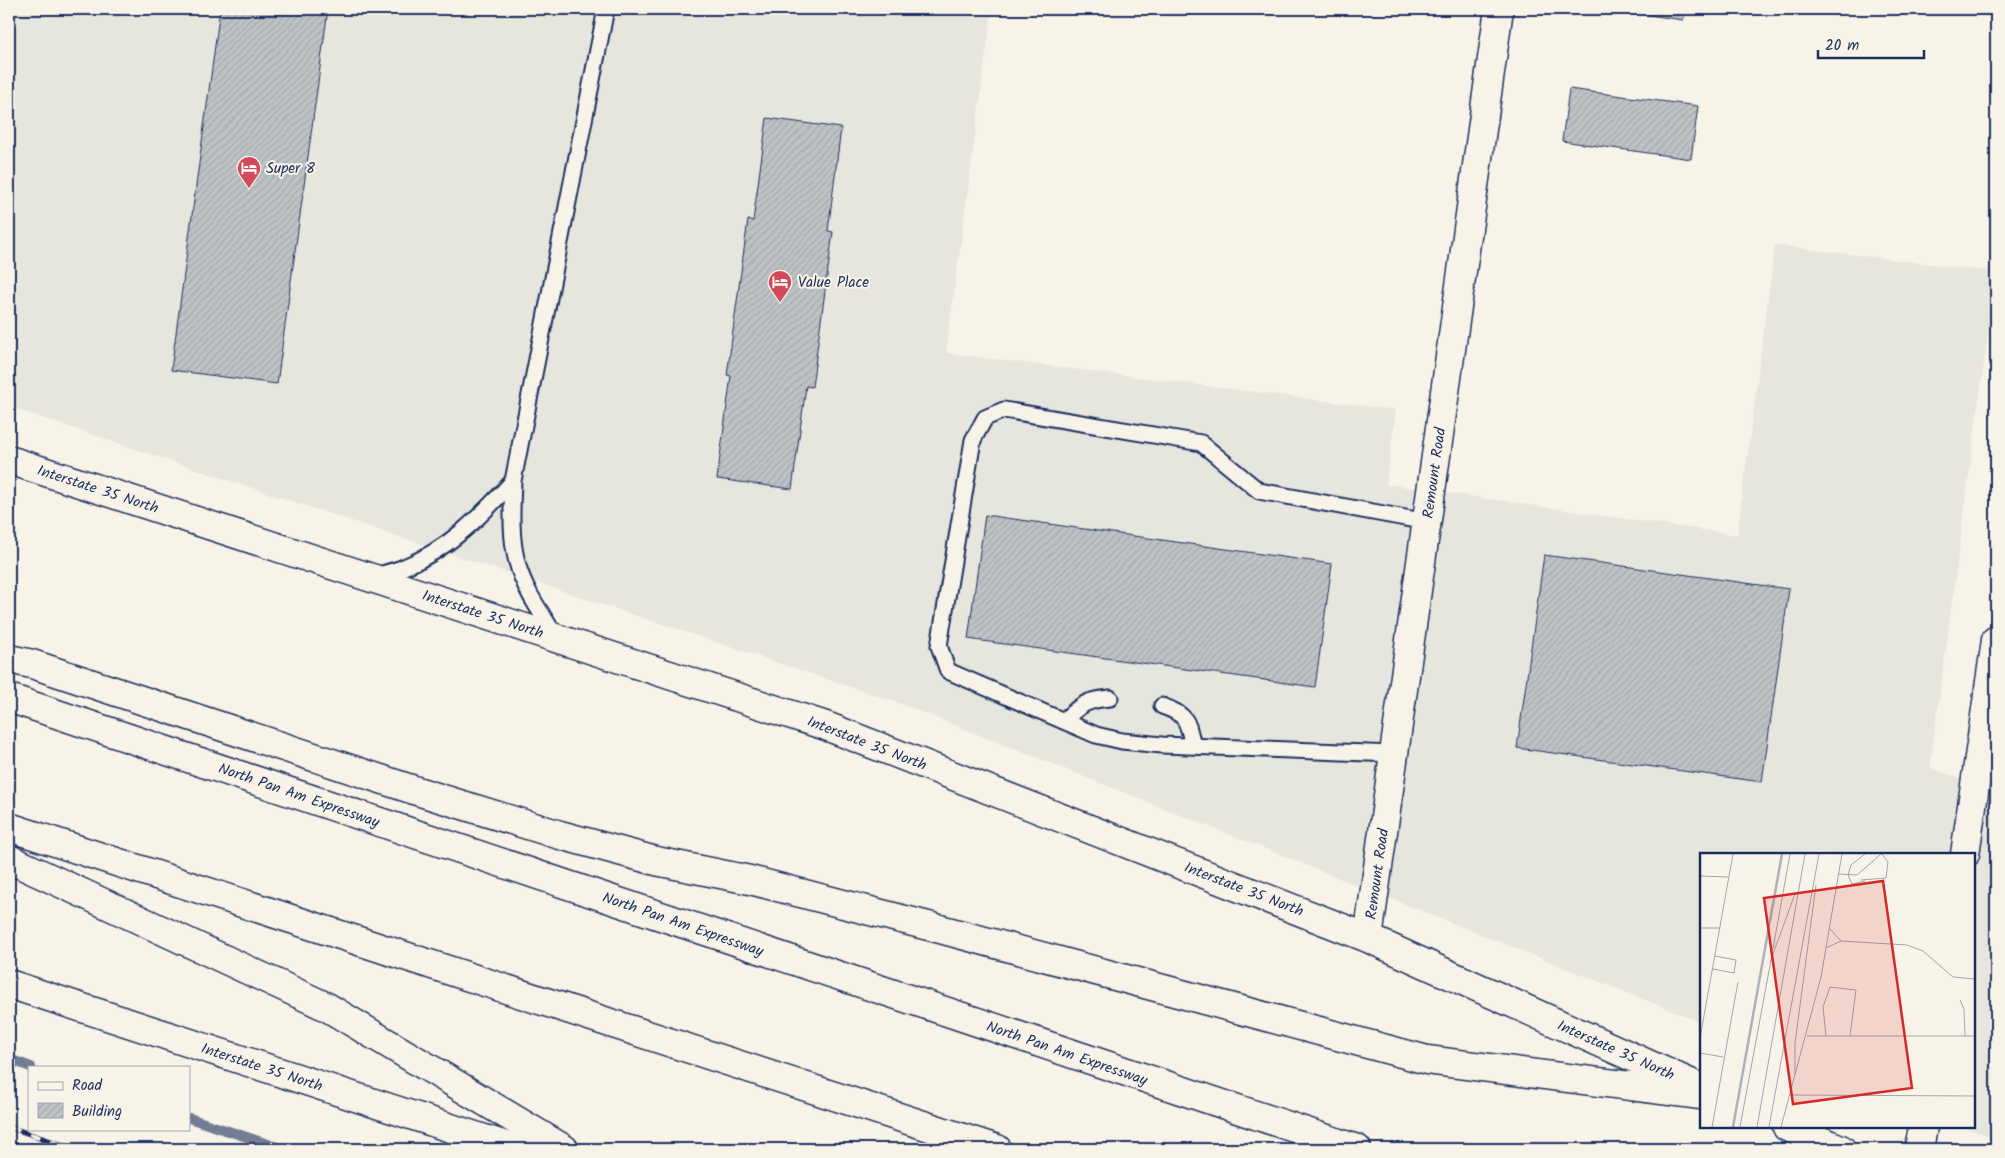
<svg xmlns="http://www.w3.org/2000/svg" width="2005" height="1158" viewBox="0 0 2005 1158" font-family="Kalam,sans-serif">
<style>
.built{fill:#e6e5de}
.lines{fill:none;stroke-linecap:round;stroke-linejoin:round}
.stream{stroke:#727c95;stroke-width:10}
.building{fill:url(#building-hatch);stroke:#1b2f5e}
.lane-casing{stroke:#1b2f5e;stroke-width:19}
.street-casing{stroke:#1b2f5e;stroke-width:31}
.secondary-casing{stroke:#1b2f5e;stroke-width:31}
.highway-casing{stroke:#1b2f5e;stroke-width:31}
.lane{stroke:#f7f3e8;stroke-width:15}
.street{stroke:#f7f3e8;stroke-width:28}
.secondary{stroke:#f7f3e8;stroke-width:28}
.highway{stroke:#f7f3e8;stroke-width:28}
.rail-casing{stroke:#1b2f5e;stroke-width:5.5}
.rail{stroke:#f7f3e8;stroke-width:4;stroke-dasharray:11;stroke-linecap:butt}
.labels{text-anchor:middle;stroke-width:4;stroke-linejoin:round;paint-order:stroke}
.poi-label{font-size:15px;fill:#1b2f5e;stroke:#f7f3e8;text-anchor:start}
.street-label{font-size:15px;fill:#1b2f5e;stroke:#f7f3e8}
.inset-river{fill:none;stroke:#acb0b9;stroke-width:2.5}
.inset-road{fill:none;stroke:#9fa5b1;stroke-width:1}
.view{fill:#d62828;fill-opacity:0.15;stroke:#d62828;stroke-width:2.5}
.inset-edge{fill:none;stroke:#1b2f5e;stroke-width:2.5}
</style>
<defs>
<pattern id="building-hatch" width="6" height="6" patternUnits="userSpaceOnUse" patternTransform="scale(1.25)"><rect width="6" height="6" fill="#c0c3c5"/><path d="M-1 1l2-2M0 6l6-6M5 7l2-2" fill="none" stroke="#a4a8ac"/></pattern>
</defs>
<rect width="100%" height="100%" fill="#f7f3e8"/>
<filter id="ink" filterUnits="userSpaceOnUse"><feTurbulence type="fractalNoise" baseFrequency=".02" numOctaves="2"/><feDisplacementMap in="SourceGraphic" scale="10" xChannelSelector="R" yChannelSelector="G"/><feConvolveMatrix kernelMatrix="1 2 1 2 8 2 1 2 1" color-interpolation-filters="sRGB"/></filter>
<g filter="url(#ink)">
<path class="built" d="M 9,9 L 992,9 L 946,353 L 1396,410 L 1386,484 L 1737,535 L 1775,245 L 1996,272 L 1930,768 L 1996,791 L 1996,1139 L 1965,1127 L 1974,1127 L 1974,854 L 1701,854 L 1701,1022 L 899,703 L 9,407 Z"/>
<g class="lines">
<path class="stream" d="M 9,1059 L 31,1067
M 189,1118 L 283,1149"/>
</g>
<path class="building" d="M 220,9 L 328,9 L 277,384 L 171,370 Z
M 1608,9 L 1685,9 L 1683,20 Z
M 1569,89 L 1698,106 L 1691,159 L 1562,141 Z
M 767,118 L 841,128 L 828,231 L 833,232 L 812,387 L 806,386 L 792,489 L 717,479 L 731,376 L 727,375 L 748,220 L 753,221 Z
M 985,515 L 1332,564 L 1315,687 L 968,639 Z
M 1544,555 L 1789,589 L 1762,782 L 1517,748 Z"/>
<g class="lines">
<g class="lane-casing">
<path id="lane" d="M 375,576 C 384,573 395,571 404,567 C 449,549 481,516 513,481
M 557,638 C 542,614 524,590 517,562 C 510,537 512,507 513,481 L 606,9
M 1162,706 C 1188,715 1187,721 1193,746
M 1063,721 C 1081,705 1085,700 1110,698
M 1394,754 L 1162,745 L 1122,741 L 1096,735 L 948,671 L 939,646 L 973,440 L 985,418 L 1004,410 L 1201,443 L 1259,491 L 1427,522"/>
</g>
<g class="street-casing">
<path id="street" d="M 1965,854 L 1996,640
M 1368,938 L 1499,9
M 1919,1149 L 1923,1127"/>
</g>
<g class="secondary-casing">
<path id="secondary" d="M 9,460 L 826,726 L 1368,938 L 1701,1088
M 9,984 L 515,1149
M 1787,1127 L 1841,1149"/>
</g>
<g class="highway-casing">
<path id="highway" d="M 9,659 L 32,664 L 417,791 L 560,835 L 656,861 L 750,880 L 940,929 L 1427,1060 L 1701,1095
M 9,698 L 1357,1149
M 9,827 L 997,1149
M 9,859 L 327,1007 L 564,1149"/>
</g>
<use href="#lane" class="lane"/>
<use href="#street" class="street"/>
<use href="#secondary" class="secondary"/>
<use href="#highway" class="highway"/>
<g class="rail-casing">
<path id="rail" d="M 9,1127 L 75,1149"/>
</g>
<use href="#rail" class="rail"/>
</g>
</g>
<defs>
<g id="hotel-pin" transform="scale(1.25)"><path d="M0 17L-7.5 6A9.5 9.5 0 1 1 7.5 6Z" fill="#d1495b" stroke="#f7f3e8"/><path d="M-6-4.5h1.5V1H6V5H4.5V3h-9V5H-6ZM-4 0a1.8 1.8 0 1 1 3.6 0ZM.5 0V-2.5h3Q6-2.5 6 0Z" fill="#fff"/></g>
</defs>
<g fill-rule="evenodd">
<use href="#hotel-pin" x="249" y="168"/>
<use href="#hotel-pin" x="780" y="282"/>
</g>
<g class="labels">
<g class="poi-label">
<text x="266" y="173">Super 8</text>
<text x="798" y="287">Value Place</text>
</g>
<g class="street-label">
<text transform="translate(1434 473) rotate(-82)" y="5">Remount Road</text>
<text transform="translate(98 489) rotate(18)" y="5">Interstate 35 North</text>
<text transform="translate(483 614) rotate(18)" y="5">Interstate 35 North</text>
<text transform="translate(867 743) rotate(21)" y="5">Interstate 35 North</text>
<text transform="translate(299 795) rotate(19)" y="5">North Pan Am Expressway</text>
<text transform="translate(1377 874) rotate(-82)" y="5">Remount Road</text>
<text transform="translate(1244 889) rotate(21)" y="5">Interstate 35 North</text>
<text transform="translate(683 924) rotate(19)" y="5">North Pan Am Expressway</text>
<text transform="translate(1616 1050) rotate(24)" y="5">Interstate 35 North</text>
<text transform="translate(1067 1053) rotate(19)" y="5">North Pan Am Expressway</text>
<text transform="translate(262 1067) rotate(18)" y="5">Interstate 35 North</text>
</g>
</g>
<g transform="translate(1700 853)">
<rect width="275" height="275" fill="#f7f3e8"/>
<path class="inset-river" d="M 33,274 L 82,1"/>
<path class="inset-road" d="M 139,21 L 157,22 L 181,1M 0,23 L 28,24M 161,27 L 186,25 L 188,9 L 182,1M 165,28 L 152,31 L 148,22 L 151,12 L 165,1M 0,75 L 20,75M 129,75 L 141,88M 126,95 L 141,88 L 207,92 L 223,98 L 253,124 L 275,126M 73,96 L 90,1M 70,109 L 95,41M 13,116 L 34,120 L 36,107 L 15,103M 260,147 L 264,156 L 265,183M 107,183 L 275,183M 126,183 L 123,154 L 130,134 L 156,137 L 150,183M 0,185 L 33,1M 0,200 L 23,204M 95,221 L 95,190 L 116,32M 90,242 L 275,243M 12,274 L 38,129M 40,274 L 71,107M 57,274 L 105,1M 69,274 L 119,1M 81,274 L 121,124 L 142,1"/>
<path class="view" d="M 183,28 L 212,235 L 93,251 L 64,45 Z"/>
<rect width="275" height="275" class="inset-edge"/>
</g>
<rect width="2005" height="1158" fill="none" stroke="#f7f3e8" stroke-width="30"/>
<rect x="15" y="15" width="1975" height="1128" fill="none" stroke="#1b2f5e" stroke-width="2" filter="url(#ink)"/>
<rect x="28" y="1066" width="162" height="65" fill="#f7f3e8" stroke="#9fa5b1"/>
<rect x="38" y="1082" width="25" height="8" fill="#f7f3e8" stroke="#9fa5b1"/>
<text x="72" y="1090" font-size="15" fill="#1b2f5e">Road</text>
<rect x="38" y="1103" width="25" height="15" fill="url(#building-hatch)" stroke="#9fa5b1"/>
<text x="72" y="1116" font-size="15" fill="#1b2f5e">Building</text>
<path d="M1818 50v8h106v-8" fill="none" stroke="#1b2f5e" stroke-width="2.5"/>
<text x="1825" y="50" font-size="15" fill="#1b2f5e" stroke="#f7f3e8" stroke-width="4" paint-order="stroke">20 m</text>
</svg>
